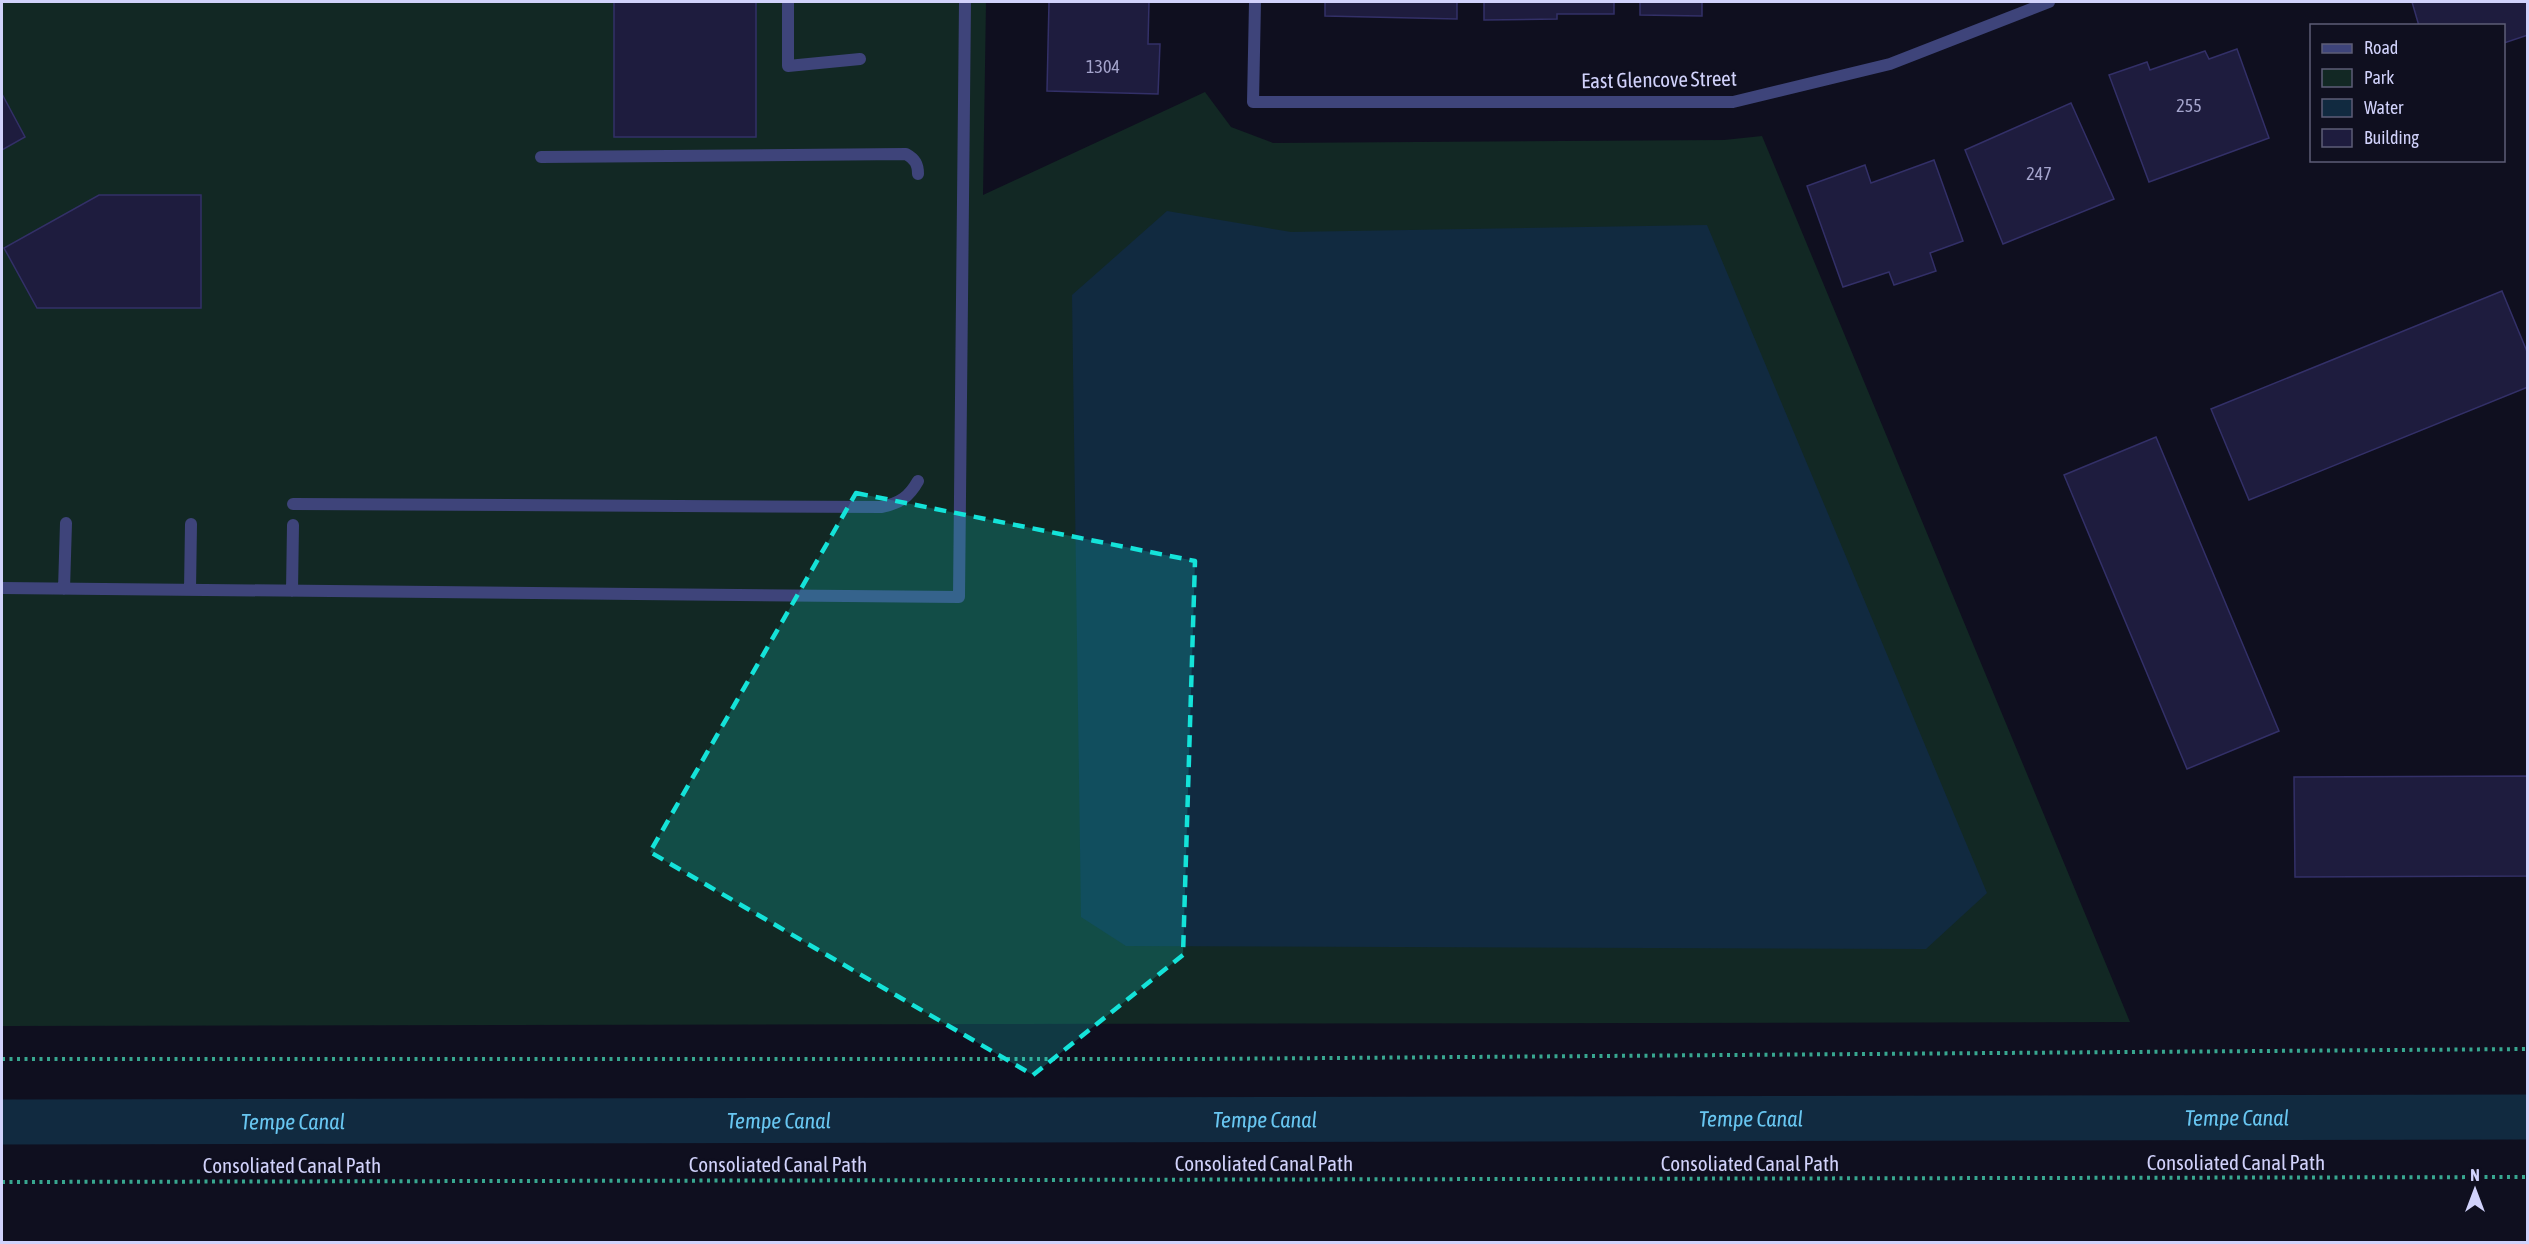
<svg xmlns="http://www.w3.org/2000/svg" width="2529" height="1244" viewBox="0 0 2529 1244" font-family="'Asap Condensed',sans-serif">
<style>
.green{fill:#122824}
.water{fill:#112a40}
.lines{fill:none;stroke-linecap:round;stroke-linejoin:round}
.canal{stroke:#112a40;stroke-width:45}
.building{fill:#1e1c3e;stroke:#333068;stroke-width:1.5}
.path{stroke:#38a790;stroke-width:4;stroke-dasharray:3 4.5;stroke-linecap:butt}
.service{stroke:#3e447a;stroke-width:12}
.minor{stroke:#3e447a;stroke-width:12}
.marked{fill:#14e3d9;fill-opacity:0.2;stroke:#14e3d9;stroke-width:4.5;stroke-dasharray:12 8;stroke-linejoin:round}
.labels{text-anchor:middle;stroke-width:4.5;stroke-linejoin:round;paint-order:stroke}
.number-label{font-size:18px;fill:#a4a4cc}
.street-label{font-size:21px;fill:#d1d2fb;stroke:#0f0f1f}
.water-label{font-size:22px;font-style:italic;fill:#68c6f1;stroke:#0f0f1f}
</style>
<rect width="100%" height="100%" fill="#0f0f1f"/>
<path class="green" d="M 2,2 L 986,2 L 983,195 L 1205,92 L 1231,127 L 1273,143 L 1724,140 L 1762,136 L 2130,1022 L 2,1026 Z"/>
<path class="water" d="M 1167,211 L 1291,232 L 1707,225 L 1987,893 L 1926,949 L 1126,946 L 1081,917 L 1072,295 Z"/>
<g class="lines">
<path class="canal" id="s1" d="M 2,1122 L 2528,1117"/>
</g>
<path class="building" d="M 614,2 L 756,2 L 756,137 L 614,137 Z
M 1049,2 L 1149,2 L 1148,44 L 1160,44 L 1158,94 L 1047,91 Z
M 1325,2 L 1457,2 L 1457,19 L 1325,16 Z
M 1484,2 L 1614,2 L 1614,14 L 1557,14 L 1557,19 L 1484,20 Z
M 1640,2 L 1702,2 L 1702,16 L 1640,15 Z
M 2412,2 L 2528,2 L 2528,35 L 2504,43 L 2504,26 L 2419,26 Z
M 2237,49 L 2269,138 L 2149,182 L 2109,75 L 2147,62 L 2150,70 L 2205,51 L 2209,59 Z
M 2,94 L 25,137 L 2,150 Z
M 2071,103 L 2114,199 L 2003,244 L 1965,150 Z
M 1934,160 L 1963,241 L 1930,253 L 1936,271 L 1894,285 L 1889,272 L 1843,287 L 1807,186 L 1865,165 L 1871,183 Z
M 99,195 L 201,195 L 201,308 L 37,308 L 4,248 Z
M 2502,291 L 2528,354 L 2528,387 L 2249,500 L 2211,409 Z
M 2156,437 L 2279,731 L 2187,769 L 2064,475 Z
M 2528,776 L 2528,876 L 2295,877 L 2294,777 Z"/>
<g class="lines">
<path class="path" d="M 2,1059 L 1200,1059 L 2528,1049
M 2,1182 L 2528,1177"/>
<path class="service" d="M 788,2 L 788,66 L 860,59
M 541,157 L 906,154 C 915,159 918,164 918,174
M 293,504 L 882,507 C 900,503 909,497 918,481
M 2,588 L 959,597 L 965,2
M 64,589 L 66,523
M 190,590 L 191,524
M 292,591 L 293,525"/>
<path class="minor" d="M 1255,2 L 1253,102 L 1733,102 L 1890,64 L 2049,2"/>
</g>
<path class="marked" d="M 856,493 L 1195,561 L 1183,955 L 1033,1075 L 650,852 Z"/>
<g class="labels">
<g class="number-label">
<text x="1103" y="73">1304</text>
<text x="2189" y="112">255</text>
<text x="2039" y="180">247</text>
</g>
<g class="street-label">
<text transform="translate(1659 80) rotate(-1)" y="7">East Glencove Street</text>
<text x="2236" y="1170">Consoliated Canal Path</text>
<text x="1264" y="1171">Consoliated Canal Path</text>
<text x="1750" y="1171">Consoliated Canal Path</text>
<text x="778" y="1172">Consoliated Canal Path</text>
<text x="292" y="1173">Consoliated Canal Path</text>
</g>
<g class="water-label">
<text dy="8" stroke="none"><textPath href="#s1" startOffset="2235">Tempe Canal</textPath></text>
<text dy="8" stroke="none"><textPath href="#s1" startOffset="1749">Tempe Canal</textPath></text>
<text dy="8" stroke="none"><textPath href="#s1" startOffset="1263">Tempe Canal</textPath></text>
<text dy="8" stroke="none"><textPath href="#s1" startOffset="777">Tempe Canal</textPath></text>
<text dy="8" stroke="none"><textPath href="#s1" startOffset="291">Tempe Canal</textPath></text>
</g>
</g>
<rect width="2529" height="1244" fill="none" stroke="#d1d2fb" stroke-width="6"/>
<rect x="2310" y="24" width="195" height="138" fill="#0f0f1f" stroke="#5d5d77" stroke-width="1.5"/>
<rect x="2322" y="44" width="30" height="9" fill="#3e447a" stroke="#5d5d77" stroke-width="1.5"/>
<text x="2364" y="54" font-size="18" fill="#d1d2fb">Road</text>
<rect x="2322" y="69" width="30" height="18" fill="#122824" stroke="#5d5d77" stroke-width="1.5"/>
<text x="2364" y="84" font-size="18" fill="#d1d2fb">Park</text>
<rect x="2322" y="99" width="30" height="18" fill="#112a40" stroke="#5d5d77" stroke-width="1.5"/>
<text x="2364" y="114" font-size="18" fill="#d1d2fb">Water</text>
<rect x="2322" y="129" width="30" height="18" fill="#1e1c3e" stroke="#5d5d77" stroke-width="1.5"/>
<text x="2364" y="144" font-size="18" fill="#d1d2fb">Building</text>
<g transform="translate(2475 1190)" stroke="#0f0f1f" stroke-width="4.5" paint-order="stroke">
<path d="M0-4.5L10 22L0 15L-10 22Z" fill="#d1d2fb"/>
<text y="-9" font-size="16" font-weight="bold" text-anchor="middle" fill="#d1d2fb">N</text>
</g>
</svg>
